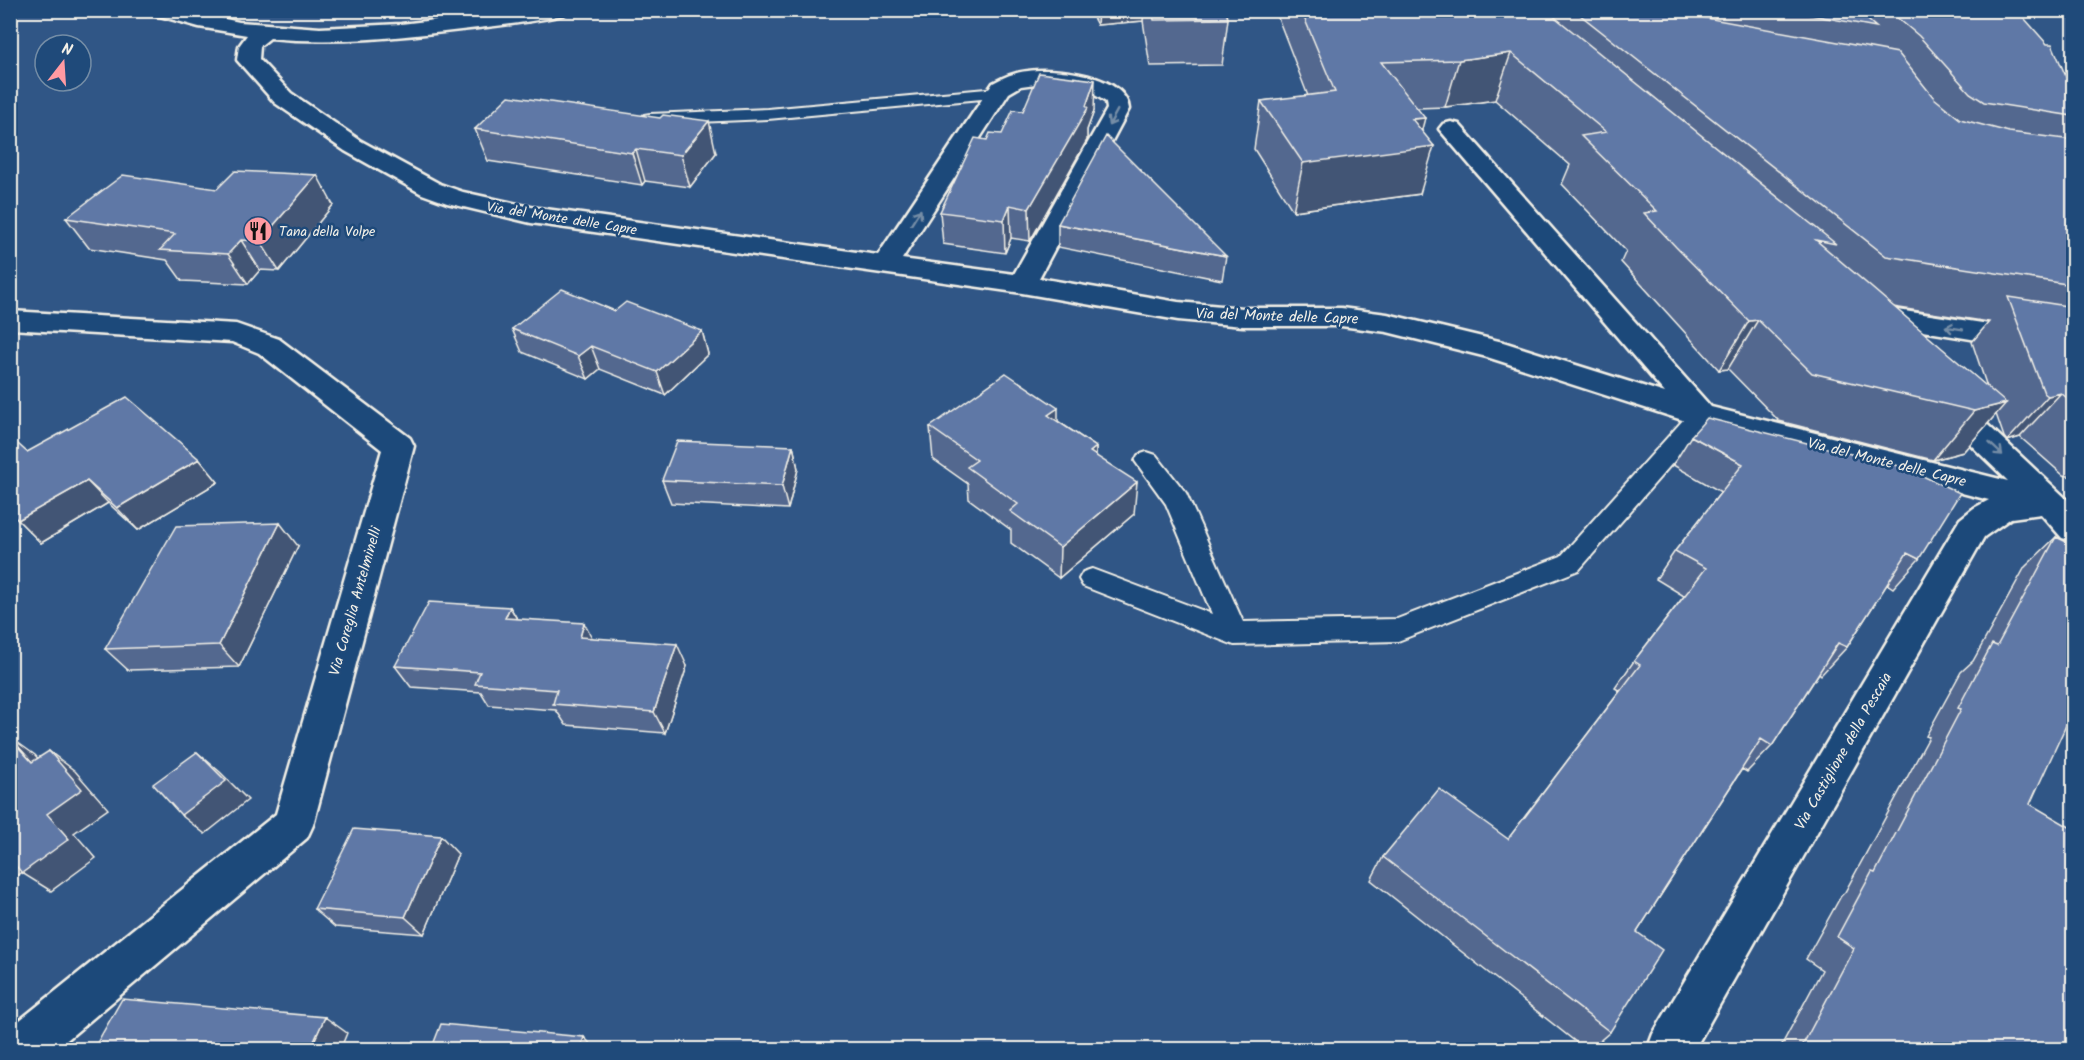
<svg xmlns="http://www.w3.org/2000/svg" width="2084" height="1060" viewBox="0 0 2084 1060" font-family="Kalam,sans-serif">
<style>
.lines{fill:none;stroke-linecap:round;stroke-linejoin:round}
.lane-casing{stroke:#f4f1e8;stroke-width:4}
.street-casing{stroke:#f4f1e8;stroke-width:5}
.lane{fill:#1f4a7a;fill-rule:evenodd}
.street{fill:#1f4a7a;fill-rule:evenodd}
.wall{fill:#52678f;stroke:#f4f1e8;stroke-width:1.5;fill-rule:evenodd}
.shaded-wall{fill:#425474;stroke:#f4f1e8;stroke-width:1.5}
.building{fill:#5f78a6;stroke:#f4f1e8;stroke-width:1.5}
.oneway{stroke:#748da6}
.labels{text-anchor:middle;stroke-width:5;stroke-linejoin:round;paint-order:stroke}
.far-street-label{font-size:14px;fill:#f4f1e8;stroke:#1f4a7a}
.far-poi-label{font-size:14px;fill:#f4f1e8;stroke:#1f4a7a;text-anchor:start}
.street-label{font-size:15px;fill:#f4f1e8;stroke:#1f4a7a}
</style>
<rect width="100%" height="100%" fill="#305686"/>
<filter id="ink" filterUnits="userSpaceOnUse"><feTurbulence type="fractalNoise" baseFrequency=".0167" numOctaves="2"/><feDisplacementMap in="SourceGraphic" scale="12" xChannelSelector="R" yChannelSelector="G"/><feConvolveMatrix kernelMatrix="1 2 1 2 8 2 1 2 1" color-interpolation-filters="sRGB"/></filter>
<g filter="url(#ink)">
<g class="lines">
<g class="lane-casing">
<path id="lane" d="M 997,88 L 1003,89 L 1006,93 L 1003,97 L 768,119 L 650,124 L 644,123 L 641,119 L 644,115 L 650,114 L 768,109 Z
M 1701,407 L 1709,409 L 1713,415 L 1709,421 L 1579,570 L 1398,641 L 1234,645 L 1083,586 L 1079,579 L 1083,572 L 1092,569 L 1212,614 L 1166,504 L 1135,461 L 1138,455 L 1147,452 L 1156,455 L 1186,493 L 1243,622 L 1397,619 L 1561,556 L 1693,409 Z"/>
</g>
<g class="street-casing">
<path id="street" d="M 150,10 L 185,10 L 239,22 L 320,28 L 401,24 L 522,10 L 568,10 L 565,14 C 536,22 508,24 478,28 C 410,36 339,45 270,38 L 260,46 L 259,59 L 291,93 L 361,141 L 440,184 L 463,192 L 531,207 L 878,255 L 993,83 C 1004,77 1016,72 1028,71 C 1056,67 1126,75 1129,109 L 1039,278 L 1178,302 L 1243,308 L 1341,308 L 1387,314 L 1503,342 L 1665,393 L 1439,129 L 1443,124 L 1451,122 L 1459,124 L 1711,407 L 2008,481 L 1935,410 L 1931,403 L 1935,396 L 1946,393 L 1957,396 L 2074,506 L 2074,541 L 2062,538 L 2041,514 L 2011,518 L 1984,537 L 1694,1050 L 1647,1050 L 1653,1034 L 1960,519 L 1974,508 L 1989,500 L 1701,426 L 1487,357 L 1387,332 L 1341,326 L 1243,326 L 1178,320 L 1022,293 L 531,223 L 447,203 L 422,194 L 345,151 L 275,103 L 237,60 L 239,46 L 247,35 L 199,27 L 153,14 ZM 1043,83 C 1066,84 1087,88 1106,102 L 1107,109 L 1014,274 L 902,259 L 1009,93 L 1021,86 Z
M 1865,305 L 2074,337 L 2074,356 L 1855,320 L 1851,314 L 1855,308 Z
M 10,311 L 236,324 L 279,339 L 410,438 L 414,446 L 313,825 L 307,838 L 55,1050 L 10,1050 L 10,1028 L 276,814 L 382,450 L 259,353 L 232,342 L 10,329 Z"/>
</g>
<use href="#lane" class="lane"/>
<use href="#street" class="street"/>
</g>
<path class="wall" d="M 1089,10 L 1226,10 L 1228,19 L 1222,65 L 1150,66 L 1143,21 L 1097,25 Z
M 1275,10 L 2017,10 L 2073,93 L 2073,133 L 2068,140 L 2073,140 L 2073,477 L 2063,475 L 2020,437 L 2007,441 L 2004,437 L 1996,414 L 1963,452 L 1933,460 L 1779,421 L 1728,369 L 1719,370 L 1621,262 L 1626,251 L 1562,184 L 1570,165 L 1495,100 L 1445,107 L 1417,108 L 1422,131 L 1420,194 L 1293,211 L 1254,149 L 1261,101 L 1308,96 ZM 1893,307 L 1989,322 L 1972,342 L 1987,387 Z
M 1023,111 L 1094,111 L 1087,130 L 1087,140 L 1030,241 L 1011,238 L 1005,253 L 943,244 L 940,212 L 1002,134 Z
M 475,129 L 716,153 L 690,187 L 645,181 L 642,185 L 488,161 Z
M 217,189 L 333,205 L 279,271 L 260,270 L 248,284 L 182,281 L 167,260 L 89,248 L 66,218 Z
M 1058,224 L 1226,256 L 1222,280 L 1058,247 Z
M 615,311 L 702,331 L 708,354 L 665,395 L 600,369 L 588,379 L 522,352 L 512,329 Z
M 1058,421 L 1096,447 L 1096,455 L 1134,514 L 1059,578 L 1011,543 L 1011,530 L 969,499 L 968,484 L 933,459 L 930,427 Z
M 1691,436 L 1919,559 L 1893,588 L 1887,584 L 1847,647 L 1821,675 L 1819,673 L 1772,746 L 1747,772 L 1742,769 L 1637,932 L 1610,1032 L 1589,1050 L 1586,1050 L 1371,880 L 1383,857 L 1508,839 L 1620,691 L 1615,688 L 1634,661 L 1684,596 L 1656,579 L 1675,551 L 1721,492 L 1673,465 Z
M 793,446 L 798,469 L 788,509 L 671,503 L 662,480 Z
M 27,452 L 199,459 L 218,482 L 138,530 L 108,503 L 41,543 L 18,520 Z
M 2056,537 L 2030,804 L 2073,1050 L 1779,1050 L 1822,970 L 1806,959 L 1841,896 L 1845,892 L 1929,737 L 1926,736 L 1961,672 L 1973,661 L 2025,567 Z
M 298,546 L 239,667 L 128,670 L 105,649 Z
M 510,607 L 517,619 L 592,638 L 687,666 L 665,733 L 566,725 L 556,710 L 489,705 L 481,692 L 411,687 L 395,666 Z
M 458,854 L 424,934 L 335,927 L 314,909 Z"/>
<path class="shaded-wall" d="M 1098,10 L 1144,10 L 1143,21 L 1097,25 Z
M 1511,53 L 1495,100 L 1445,107 L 1459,60 Z
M 1095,80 L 1094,111 L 1087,130 L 1087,140 L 1030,241 L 1029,209 L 1086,106 Z
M 1425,118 L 1417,148 L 1434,146 L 1420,194 L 1293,211 L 1303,163 L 1412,119 Z
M 709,121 L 716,153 L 690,187 L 681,155 Z
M 636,149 L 645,181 L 642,185 L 632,153 Z
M 317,175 L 333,205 L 279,271 L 260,241 Z
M 1010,205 L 1011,238 L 1005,253 L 1004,220 Z
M 241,240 L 260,270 L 248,284 L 228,254 Z
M 1758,320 L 1728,369 L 1719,370 L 1749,321 Z
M 702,331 L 708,354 L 665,395 L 657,372 Z
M 591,346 L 600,369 L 588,379 L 578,356 Z
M 2061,393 L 2020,437 L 2007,441 L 2048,396 Z
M 2006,403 L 1963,452 L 1933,460 L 1974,411 Z
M 1058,408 L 1058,440 L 1048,415 Z
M 793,446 L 798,469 L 788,509 L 782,486 Z
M 1096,447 L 1095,479 L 1090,452 Z
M 199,459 L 218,482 L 138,530 L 117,508 Z
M 87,481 L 108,503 L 41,543 L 18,520 Z
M 1137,482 L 1134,514 L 1059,578 L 1060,547 Z
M 280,523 L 298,546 L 239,667 L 219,645 Z
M 510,607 L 523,629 L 505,618 Z
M 584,623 L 596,645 L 580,637 Z
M 677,644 L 687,666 L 665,733 L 654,712 Z
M 10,737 L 35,755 L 59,782 L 32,762 Z
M 49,751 L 75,771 L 108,809 L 74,833 L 96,858 L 51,891 L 22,873 L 47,814 Z
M 197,752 L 220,772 L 248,800 L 205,834 L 181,815 Z
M 441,836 L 458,854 L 424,934 L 405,917 Z
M 10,854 L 30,866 L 10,880 Z
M 325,1017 L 347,1033 L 340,1050 L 310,1050 Z
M 584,1037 L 596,1050 L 580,1050 Z"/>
<path class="building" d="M 1152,10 L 1226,10 L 1228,19 L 1154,20 Z
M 1301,10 L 1546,10 L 1836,244 L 1816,240 L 2006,403 L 1974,411 L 1812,373 L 1758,320 L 1749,321 L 1676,247 L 1644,213 L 1657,211 L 1581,136 L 1606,132 L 1511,53 L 1459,60 L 1381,62 L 1425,118 L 1412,119 L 1434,146 L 1303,163 L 1261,101 L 1335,92 Z
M 1574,10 L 1663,10 L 1898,53 L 1934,98 L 1960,119 L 2009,132 L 2073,140 L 2073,285 L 1886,256 Z
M 1784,10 L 1856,10 L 1876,27 Z
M 1888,10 L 2017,10 L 2047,44 L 2052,44 L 2073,93 L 2073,116 L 1984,102 L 1970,93 L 1919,36 Z
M 1039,73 L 1095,80 L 1086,106 L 1088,108 L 1029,209 L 1010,205 L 1004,220 L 940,212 L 975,138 L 987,140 L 990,133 L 1002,134 L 1013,110 L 1023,111 Z
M 509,96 L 660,118 L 663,115 L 709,121 L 681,155 L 636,149 L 632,153 L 475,129 Z
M 1106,136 L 1226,256 L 1058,224 Z
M 235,171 L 317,175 L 260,241 L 241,240 L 228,254 L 160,250 L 175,234 L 66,218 L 123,175 L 217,189 Z
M 562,289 L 615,311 L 626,302 L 702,331 L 657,372 L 591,346 L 578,356 L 512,329 Z
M 2008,297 L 2073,307 L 2073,403 L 2061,393 L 2048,396 L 2044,393 Z
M 1006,373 L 1058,408 L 1048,415 L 1096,447 L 1090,452 L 1137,482 L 1060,547 L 1010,511 L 1018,504 L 967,467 L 977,460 L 930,427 Z
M 127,397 L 199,459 L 117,508 L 87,481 L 18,520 L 10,513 L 10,437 L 27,452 Z
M 1707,418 L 1903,467 L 1960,493 L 1919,559 L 1907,553 L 1847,647 L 1838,643 L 1772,746 L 1761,739 L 1637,932 L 1662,950 L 1610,1032 L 1383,857 L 1439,789 L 1508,839 L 1640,665 L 1634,661 L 1706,568 L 1675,551 L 1743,464 L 1691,436 Z
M 677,441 L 793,446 L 782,486 L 662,480 Z
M 280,523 L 219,645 L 105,649 L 176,526 Z
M 2056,537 L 2073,545 L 2073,710 L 2030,804 L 2073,829 L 2073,1050 L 1800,1050 L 1854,948 L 1837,937 L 1872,872 L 1875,873 L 1961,709 L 1958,708 L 1992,644 L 1997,646 Z
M 429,602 L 510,607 L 505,618 L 584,623 L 580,637 L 677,644 L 654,712 L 553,704 L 557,690 L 475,684 L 480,672 L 395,666 Z
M 10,738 L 32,762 L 49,751 L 82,789 L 47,814 L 69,839 L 22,873 L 10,859 Z
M 197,752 L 226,781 L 181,815 L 153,784 Z
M 354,829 L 441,836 L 405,917 L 314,909 Z
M 122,999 L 325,1017 L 310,1050 L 93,1050 Z
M 441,1024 L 584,1037 L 580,1050 L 431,1050 Z"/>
<defs><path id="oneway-shaft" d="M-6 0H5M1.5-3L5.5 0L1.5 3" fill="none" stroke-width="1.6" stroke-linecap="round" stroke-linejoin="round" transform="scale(1.5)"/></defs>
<g class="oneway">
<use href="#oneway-shaft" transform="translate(1113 118) rotate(119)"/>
<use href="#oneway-shaft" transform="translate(916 217) rotate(-57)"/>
<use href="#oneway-shaft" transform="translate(1954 328) rotate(-171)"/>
<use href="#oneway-shaft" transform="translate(1996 449) rotate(43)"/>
</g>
</g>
<defs>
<g id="restaurant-disc" transform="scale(1.5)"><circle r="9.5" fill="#ff9aa2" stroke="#1f4a7a"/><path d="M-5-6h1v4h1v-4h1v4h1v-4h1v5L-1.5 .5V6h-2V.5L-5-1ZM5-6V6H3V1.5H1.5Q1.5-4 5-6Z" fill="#111"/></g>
</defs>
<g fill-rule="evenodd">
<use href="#restaurant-disc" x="258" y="231"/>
</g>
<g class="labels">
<g class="far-street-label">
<text transform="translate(562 218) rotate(9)" y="5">Via del Monte delle Capre</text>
</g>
<g class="far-poi-label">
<text x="279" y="236">Tana della Volpe</text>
</g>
<g class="street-label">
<text transform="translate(1277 316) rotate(2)" y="5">Via del Monte delle Capre</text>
<text transform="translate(1887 462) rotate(14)" y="5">Via del Monte delle Capre</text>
<text transform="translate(355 601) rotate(-74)" y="5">Via Coreglia Antelminelli</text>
<text transform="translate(1843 751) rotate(-60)" y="5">Via Castiglione della Pescaia</text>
</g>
</g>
<rect width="2084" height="1060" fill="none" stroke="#1f4a7a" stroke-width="36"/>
<rect x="18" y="18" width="2048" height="1024" fill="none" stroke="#f4f1e8" stroke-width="2" filter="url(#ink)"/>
<g transform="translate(63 63) rotate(17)"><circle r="28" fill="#1f4a7a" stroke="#748da6" stroke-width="1.5"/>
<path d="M0-4.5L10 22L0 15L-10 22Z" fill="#ff9aa2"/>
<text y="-9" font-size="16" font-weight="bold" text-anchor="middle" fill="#f4f1e8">N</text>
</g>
</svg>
